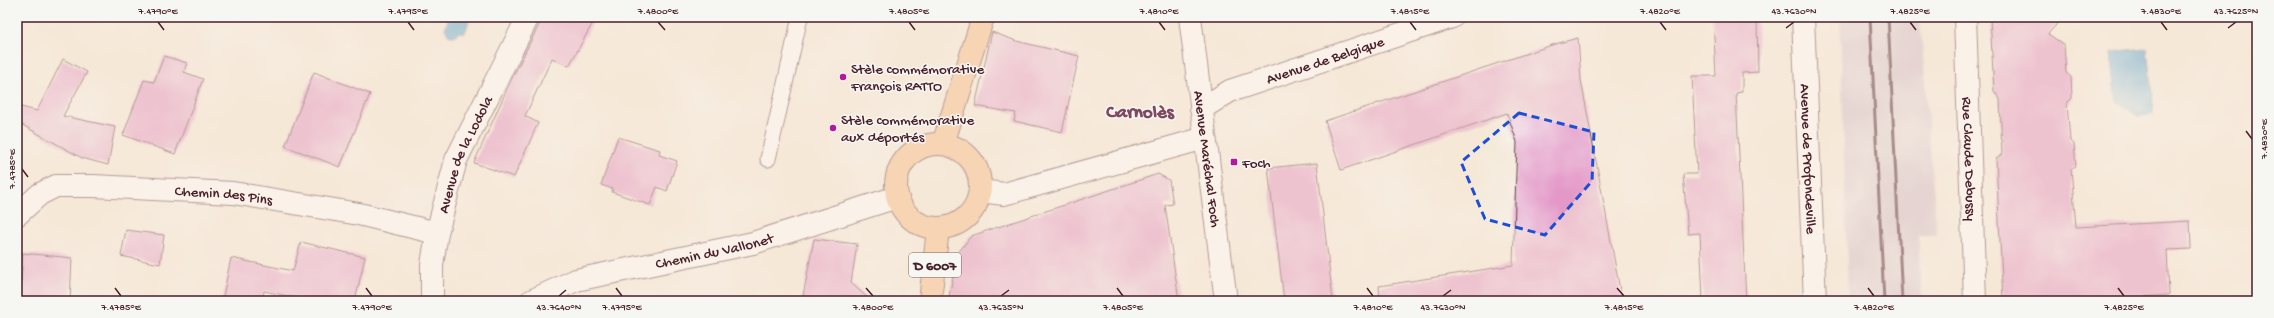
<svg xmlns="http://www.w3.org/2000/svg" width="2274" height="318" viewBox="0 0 2274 318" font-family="'Gochi Hand',sans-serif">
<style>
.industrial{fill:#d1bdcb}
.water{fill:#5da8d5;stroke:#546480}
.building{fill:#e498c8}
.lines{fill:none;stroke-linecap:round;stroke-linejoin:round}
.service-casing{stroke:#643d45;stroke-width:17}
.minor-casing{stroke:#643d45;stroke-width:24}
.primary-casing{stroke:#643d45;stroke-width:24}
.service{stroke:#fff;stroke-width:15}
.minor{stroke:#fff;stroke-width:22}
.primary{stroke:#f8bd89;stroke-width:22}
.rail{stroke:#4a1f2b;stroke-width:3}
.marked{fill:none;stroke:#1d4ed8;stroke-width:3;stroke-dasharray:8 5;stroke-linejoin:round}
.ticks{fill:none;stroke:#4a1f2b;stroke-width:1.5}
.poi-dot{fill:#b5179e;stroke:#f6f6f2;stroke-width:1.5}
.labels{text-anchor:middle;stroke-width:3;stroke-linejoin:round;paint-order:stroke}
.shield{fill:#f6f6f2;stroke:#7e6067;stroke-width:1}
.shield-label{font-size:14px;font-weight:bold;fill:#4a1f2b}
.street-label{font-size:15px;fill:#4a1f2b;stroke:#f6f6f2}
.poi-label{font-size:15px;fill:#4a1f2b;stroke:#f6f6f2;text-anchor:start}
.district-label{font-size:19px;font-weight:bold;fill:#804962;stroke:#f6f6f2}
.neatline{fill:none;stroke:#4a1f2b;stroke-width:1.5}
.ticks-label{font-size:10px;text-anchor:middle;fill:#4a1f2b}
</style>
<rect width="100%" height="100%" fill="#f6f6f2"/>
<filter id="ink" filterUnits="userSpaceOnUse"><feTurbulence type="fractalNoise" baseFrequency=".025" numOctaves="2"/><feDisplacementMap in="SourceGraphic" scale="8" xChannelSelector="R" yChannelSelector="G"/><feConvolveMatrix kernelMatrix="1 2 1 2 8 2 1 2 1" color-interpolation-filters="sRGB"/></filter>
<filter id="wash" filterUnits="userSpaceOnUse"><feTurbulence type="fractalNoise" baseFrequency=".012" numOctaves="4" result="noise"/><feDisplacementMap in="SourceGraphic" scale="16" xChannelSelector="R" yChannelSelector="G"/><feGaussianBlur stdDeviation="0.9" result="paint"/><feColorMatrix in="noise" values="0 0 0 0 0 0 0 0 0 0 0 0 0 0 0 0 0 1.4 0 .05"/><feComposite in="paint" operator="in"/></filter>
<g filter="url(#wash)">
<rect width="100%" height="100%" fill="#f5e8d7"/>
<path class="industrial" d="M 1840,17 L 1920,17 L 1937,235 L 1918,235 L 1922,301 L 1848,301 Z"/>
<path class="water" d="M 449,17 L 470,17 L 465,33 L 459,32 L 454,36 L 450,36 L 445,29 Z
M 2147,48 L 2154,114 L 2138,116 L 2117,101 L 2111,52 Z"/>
<g id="blocks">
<path class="building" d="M 543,17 L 596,17 L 569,66 L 552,58 L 525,116 L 538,123 L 514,177 L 474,163 L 511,80 Z
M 1713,17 L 1757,17 L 1758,72 L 1742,73 L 1742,92 L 1736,93 L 1746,301 L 1703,301 L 1700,233 L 1688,234 L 1683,174 L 1697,174 L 1692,76 L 1716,76 Z
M 1990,17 L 2063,17 L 2048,34 L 2064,45 L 2066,73 L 2071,77 L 2072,98 L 2067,103 L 2070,141 L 2074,144 L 2076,166 L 2071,169 L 2076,227 L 2190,221 L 2191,249 L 2167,250 L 2169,295 L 2079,301 L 2003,301 L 1996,159 L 2002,154 L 2001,127 L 2000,99 L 1994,91 Z
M 992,32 L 1016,41 L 1079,56 L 1062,132 L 1014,121 L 1016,113 L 975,106 Z
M 1578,38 L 1581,80 L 1622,301 L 1380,301 L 1379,286 L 1513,265 L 1517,142 L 1507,113 L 1341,170 L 1325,121 L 1555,44 Z
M 164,56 L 187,63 L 184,72 L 203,79 L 175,154 L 123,135 L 144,80 L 154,82 Z
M 63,59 L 87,72 L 63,116 L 115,127 L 108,165 L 82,158 L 17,122 L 17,106 L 37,111 Z
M 314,72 L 370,94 L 340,167 L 285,146 Z
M 618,137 L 660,150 L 659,155 L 677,161 L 667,191 L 657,187 L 650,205 L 612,192 L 613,189 L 601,185 Z
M 1317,163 L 1333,301 L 1284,301 L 1268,168 Z
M 1158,174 L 1169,180 L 1173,204 L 1165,205 L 1179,301 L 948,301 L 958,253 L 971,236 Z
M 126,230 L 164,235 L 160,264 L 121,256 Z
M 814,239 L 857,244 L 851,283 L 871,301 L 802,301 Z
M 301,242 L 365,257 L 355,301 L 312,301 L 264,291 L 262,301 L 222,301 L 231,258 L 293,271 Z
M 23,253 L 72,258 L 70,301 L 20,301 Z"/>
</g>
</g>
<g filter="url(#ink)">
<use href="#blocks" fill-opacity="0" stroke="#643d45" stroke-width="1"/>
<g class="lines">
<g class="service-casing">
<path id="service" d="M 768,159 L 800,17"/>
</g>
<g class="minor-casing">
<g id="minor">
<path id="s1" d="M 1190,17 L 1226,301"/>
<path id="s2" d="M 1803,17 L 1815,301"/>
<path id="s3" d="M 1965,17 L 1975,301"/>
<path id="s4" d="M 1201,109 L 1230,91 L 1452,17"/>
<path d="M 981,191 L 1004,194 L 1205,138"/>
<path id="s5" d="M 17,215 L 40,194 L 56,186 L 93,186 L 233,193 L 359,214 L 437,233"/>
<path id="s6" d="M 432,301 L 432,265 L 437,233 L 456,160 L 528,17"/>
<path id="s7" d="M 531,301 L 576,280 L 753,243 L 897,197"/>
</g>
</g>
<g class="primary-casing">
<path id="primary" d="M896 186a42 42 0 1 1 84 0a42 42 0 1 1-84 0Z
M 943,144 L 983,17
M 930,301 L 938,229"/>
</g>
<use href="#service" class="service"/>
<use href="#minor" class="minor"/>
<use href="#primary" class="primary"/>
<path class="rail" d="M 1870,17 L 1884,301
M 1888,17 L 1902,301"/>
</g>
</g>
<path d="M0 0H2274V318H0ZM 1519,113 L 1594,132 L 1592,181 L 1545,235 L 1485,219 L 1461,162 Z" fill="#f5e8d7" fill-opacity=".55" fill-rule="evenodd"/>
<path class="marked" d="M 1519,113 L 1594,132 L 1592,181 L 1545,235 L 1485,219 L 1461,162 Z"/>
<path class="ticks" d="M 158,22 L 164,30M 408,22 L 414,30M 658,22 L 665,30M 909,22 L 915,30M 1159,22 L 1165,30M 1410,22 L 1416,30M 1660,22 L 1666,30M 1910,22 L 1916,30M 2161,22 L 2167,30M 1786,28 L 1794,22M 2228,28 L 2236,22M 2246,131 L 2252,139M 22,169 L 28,177M 115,288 L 121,296M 366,288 L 372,296M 616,288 L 622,296M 866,288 L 873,296M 1117,288 L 1123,296M 1367,288 L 1373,296M 1617,288 L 1624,296M 1868,288 L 1874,296M 2118,288 L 2124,296M 559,296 L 566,290M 1001,296 L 1009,290M 1443,296 L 1451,290"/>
<g class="poi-dot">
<circle cx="843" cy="77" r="4"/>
<circle cx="833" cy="128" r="4"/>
<rect x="1230" y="158" width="8" height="8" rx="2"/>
</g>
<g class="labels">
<rect class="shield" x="909" y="253" width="52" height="24" rx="3"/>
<g class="shield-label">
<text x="935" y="270">D 6007</text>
</g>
<g class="street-label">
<text dy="5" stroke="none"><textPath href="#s4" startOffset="134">Avenue de Belgique</textPath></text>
<text dy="5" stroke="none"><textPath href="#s6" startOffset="152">Avenue de la Lodola</textPath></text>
<text dy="5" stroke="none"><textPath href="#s1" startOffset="143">Avenue Maréchal Foch</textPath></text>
<text dy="5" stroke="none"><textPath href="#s2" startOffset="142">Avenue de Profondeville</textPath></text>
<text dy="5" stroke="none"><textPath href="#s3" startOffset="142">Rue Claude Debussy</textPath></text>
<text dy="5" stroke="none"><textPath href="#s5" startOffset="217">Chemin des Pins</textPath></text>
<text dy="5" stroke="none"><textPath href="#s7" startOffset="191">Chemin du Vallonet</textPath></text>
</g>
<g class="poi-label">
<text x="851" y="73">Stèle commémorative<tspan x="851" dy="17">François RATTO</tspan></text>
<text x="841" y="124">Stèle commémorative<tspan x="841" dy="17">aux déportés</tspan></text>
<text x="1242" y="167">Foch</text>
</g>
<g class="district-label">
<text x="1140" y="117">Carnolès</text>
</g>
</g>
<rect width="2274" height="318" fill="none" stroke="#f6f6f2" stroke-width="44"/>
<rect x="22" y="22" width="2230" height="274" class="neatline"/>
<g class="ticks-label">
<text x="158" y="14">7.4790°E</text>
<text x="408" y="14">7.4795°E</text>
<text x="658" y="14">7.4800°E</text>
<text x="909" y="14">7.4805°E</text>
<text x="1159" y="14">7.4810°E</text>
<text x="1410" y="14">7.4815°E</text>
<text x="1660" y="14">7.4820°E</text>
<text x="1794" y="14">43.7630°N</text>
<text x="1910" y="14">7.4825°E</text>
<text x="2161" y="14">7.4830°E</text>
<text x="2236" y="14">43.7625°N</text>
<text transform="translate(2263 139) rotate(-90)" y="4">7.4830°E</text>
<text transform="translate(11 169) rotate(-90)" y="4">7.4785°E</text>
<text x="121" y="310">7.4785°E</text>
<text x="372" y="310">7.4790°E</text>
<text x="559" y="310">43.7640°N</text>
<text x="622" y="310">7.4795°E</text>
<text x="873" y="310">7.4800°E</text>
<text x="1001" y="310">43.7635°N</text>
<text x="1123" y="310">7.4805°E</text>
<text x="1373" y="310">7.4810°E</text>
<text x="1443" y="310">43.7630°N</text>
<text x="1624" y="310">7.4815°E</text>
<text x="1874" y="310">7.4820°E</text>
<text x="2124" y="310">7.4825°E</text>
</g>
</svg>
